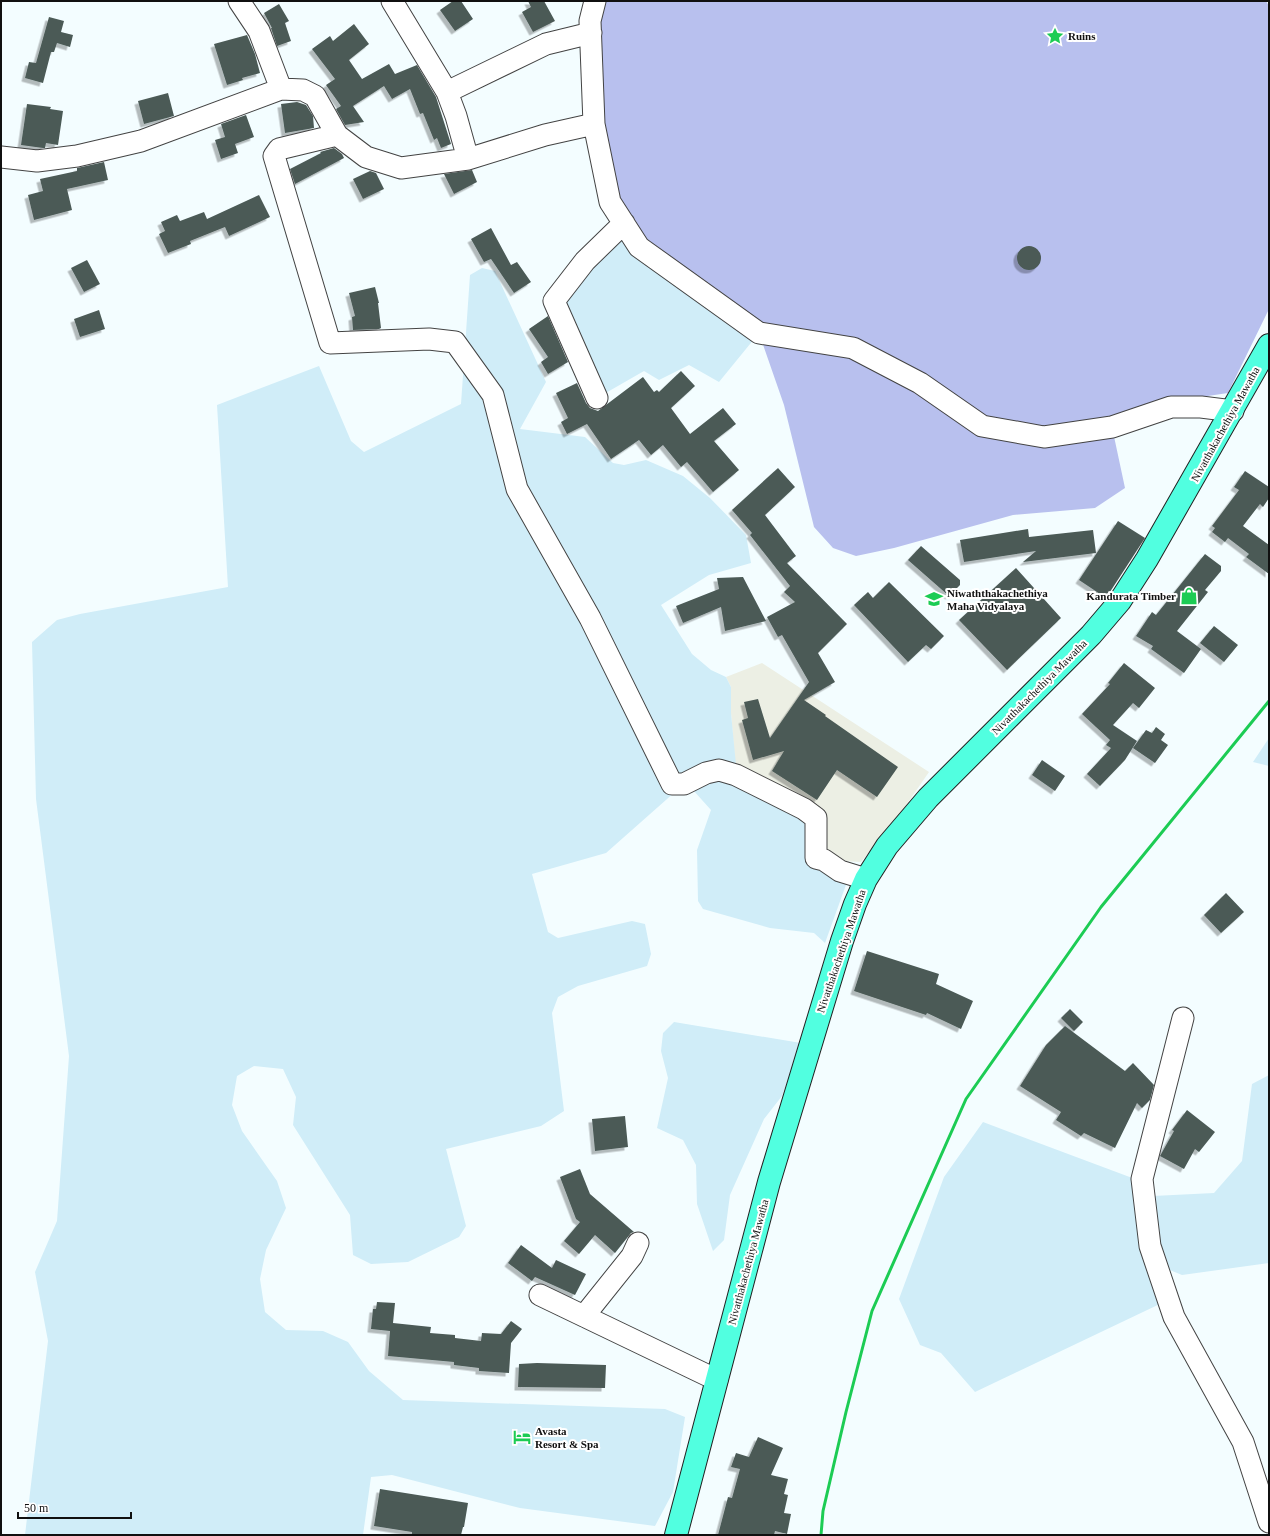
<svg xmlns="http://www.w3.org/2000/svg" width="1270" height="1536" viewBox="0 0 1270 1536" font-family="'Times New Roman',serif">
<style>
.industrial{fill:#ecefe4}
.farmland{fill:#d0edf8}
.green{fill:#b8c0ee}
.building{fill:#4b5a56;filter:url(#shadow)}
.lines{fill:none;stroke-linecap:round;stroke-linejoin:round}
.minor-casing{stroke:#434343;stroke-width:23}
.highway-casing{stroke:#212121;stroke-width:24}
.minor{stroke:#fff;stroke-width:21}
.highway{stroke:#51ffe0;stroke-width:22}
.rail{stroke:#1ccc54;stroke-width:3}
.labels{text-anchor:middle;stroke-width:4;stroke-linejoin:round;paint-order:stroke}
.poi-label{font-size:11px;font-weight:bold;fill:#101010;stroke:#fff;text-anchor:start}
.street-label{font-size:11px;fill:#101010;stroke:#fff}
</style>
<defs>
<filter id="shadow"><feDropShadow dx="-3.5" dy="3.5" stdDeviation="0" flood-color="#0004"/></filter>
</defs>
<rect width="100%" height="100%" fill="#f3fdff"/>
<path class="industrial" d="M 762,663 L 929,772 L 902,811 L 861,862 L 824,860 L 736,775 L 731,713 L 731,687 L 726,677 Z"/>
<path class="farmland" d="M 624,223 L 759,333 L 719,382 L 689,365 L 659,380 L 644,371 L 597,398 L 555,298 Z
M 482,268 L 495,271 L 546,382 L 520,429 L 585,437 L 613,463 L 624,465 L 646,460 L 683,476 L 710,498 L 746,535 L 751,563 L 709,575 L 661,605 L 692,654 L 711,670 L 726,677 L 731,687 L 731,713 L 737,775 L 804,809 L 815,850 L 847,882 L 825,943 L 814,933 L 770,928 L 703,909 L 698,901 L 697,850 L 711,810 L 693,790 L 684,784 L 606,853 L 532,874 L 548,932 L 558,938 L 632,921 L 645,924 L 651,954 L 647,966 L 578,986 L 558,997 L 552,1013 L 564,1111 L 541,1126 L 446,1149 L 466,1226 L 459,1237 L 408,1262 L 371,1264 L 353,1255 L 350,1215 L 293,1125 L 296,1097 L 283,1069 L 254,1066 L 237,1076 L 232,1105 L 242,1131 L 277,1181 L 286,1208 L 266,1250 L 260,1279 L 265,1312 L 286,1330 L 323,1331 L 348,1342 L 369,1371 L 403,1400 L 665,1409 L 685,1417 L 673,1492 L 655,1526 L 520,1508 L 392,1475 L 371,1477 L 363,1535 L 25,1535 L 48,1341 L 35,1272 L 57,1221 L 69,1056 L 36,799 L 32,642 L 57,620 L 80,614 L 228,587 L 217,405 L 319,366 L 351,441 L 364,452 L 461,404 L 470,275 Z
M 1269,738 L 1269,766 L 1253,762 Z
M 674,1022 L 801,1043 L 782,1096 L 764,1119 L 730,1195 L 724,1240 L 713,1251 L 697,1204 L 696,1165 L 683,1140 L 657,1128 L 668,1078 L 661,1051 L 663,1033 Z
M 1269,1075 L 1269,1263 L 1182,1275 L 1165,1268 L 1153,1196 L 1214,1193 L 1242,1161 L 1252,1084 Z
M 983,1122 L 1135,1179 L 1164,1302 L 975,1392 L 941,1353 L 920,1345 L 899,1299 L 944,1177 Z"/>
<path class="green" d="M 595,1 L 1266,1 L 1269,6 L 1269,309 L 1228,393 L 1201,397 L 1112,427 L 1125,488 L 1095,508 L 1013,515 L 894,548 L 856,556 L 833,548 L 814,527 L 784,405 L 759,333 L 639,247 L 610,202 Z"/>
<path class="building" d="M 453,1 L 461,1 L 473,19 L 455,31 L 440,10 Z
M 528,1 L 544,1 L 555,21 L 533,32 L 522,12 L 531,7 Z
M 279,4 L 289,21 L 285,23 L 291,41 L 277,46 L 271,28 L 272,28 L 264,13 Z
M 49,17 L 64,21 L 61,32 L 73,35 L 70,47 L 57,43 L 54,52 L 51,52 L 43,83 L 25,78 L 29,62 L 36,63 Z
M 354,24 L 369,44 L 349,60 L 362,79 L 389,64 L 395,74 L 417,65 L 436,97 L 451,144 L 441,148 L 437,138 L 434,140 L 423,113 L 420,114 L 410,89 L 392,99 L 384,86 L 353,106 L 364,122 L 345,125 L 336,109 L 341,106 L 326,85 L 335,79 L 312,49 L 330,36 L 333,41 Z
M 247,35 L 255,54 L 260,73 L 242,78 L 243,80 L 227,85 L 214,44 Z
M 168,93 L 174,116 L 144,124 L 138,101 Z
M 297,102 L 306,105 L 313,116 L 314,128 L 285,133 L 281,104 Z
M 27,104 L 51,107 L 50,109 L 63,111 L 58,145 L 46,143 L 45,148 L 43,148 L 21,145 Z
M 246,115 L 254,137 L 235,144 L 238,153 L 221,159 L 215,140 L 225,137 L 221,124 Z
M 334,148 L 342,154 L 344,158 L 295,184 L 290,169 L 321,153 L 320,152 Z
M 104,162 L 108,180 L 67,189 L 72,210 L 34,220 L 28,195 L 43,191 L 40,179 L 77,171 L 77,168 Z
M 472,170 L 477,182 L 454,194 L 444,174 Z
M 370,171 L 376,173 L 384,189 L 363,199 L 353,179 Z
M 259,195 L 270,217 L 229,236 L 225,227 L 190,241 L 191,244 L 168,253 L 159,234 L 165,231 L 161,222 L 177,215 L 180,221 L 204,212 L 207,219 Z
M 491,228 L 511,265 L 517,262 L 531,282 L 514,293 L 491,259 L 484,262 L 471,239 Z
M1017 258a12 12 0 1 1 24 0a12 12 0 1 1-24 0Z
M 87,260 L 100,284 L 84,292 L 71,268 Z
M 375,287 L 379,303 L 378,303 L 381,328 L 379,329 L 353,330 L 352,317 L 355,316 L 349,293 Z
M 99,310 L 105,329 L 80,337 L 74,319 Z
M 548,316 L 568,362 L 548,374 L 541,362 L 548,357 L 529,329 Z
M 681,371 L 695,386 L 671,408 L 690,434 L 723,408 L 736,424 L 714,441 L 739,470 L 713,492 L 687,462 L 681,467 L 663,445 L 651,455 L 639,440 L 611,459 L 587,424 L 567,434 L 561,422 L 568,418 L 556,393 L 577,383 L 586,403 L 590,408 L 598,411 L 643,377 L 654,392 L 657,390 L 659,392 Z
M 778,468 L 795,487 L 765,515 L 796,556 L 787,563 L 847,624 L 818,653 L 835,682 L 804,700 L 826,715 L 825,716 L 898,767 L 877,797 L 837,770 L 817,800 L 772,771 L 784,751 L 753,760 L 742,720 L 748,718 L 744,702 L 758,699 L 770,738 L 809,682 L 782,635 L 778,637 L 767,617 L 795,602 L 784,592 L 790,586 L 750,535 L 752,533 L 732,510 Z
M 1245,471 L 1269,487 L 1269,498 L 1263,507 L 1260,504 L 1243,526 L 1269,545 L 1269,574 L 1246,557 L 1249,554 L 1228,538 L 1225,542 L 1212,532 L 1215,528 L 1212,526 L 1239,490 L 1234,487 Z
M 1118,521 L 1145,538 L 1106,598 L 1079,580 Z
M 1028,529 L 1029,537 L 1093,530 L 1096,553 L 1023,562 L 1036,551 L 964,562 L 960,540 Z
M 921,546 L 960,580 L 960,585 L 949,596 L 908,560 Z
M 1205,554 L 1221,566 L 1221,571 L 1205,590 L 1208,592 L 1177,631 L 1201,649 L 1184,673 L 1151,649 L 1153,646 L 1136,636 L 1152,612 L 1156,615 Z
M 1016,568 L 1061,618 L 1007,670 L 959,620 Z
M 743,577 L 766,621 L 725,631 L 721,607 L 683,623 L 676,606 L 719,589 L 717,578 Z
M 889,582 L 944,636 L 931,649 L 926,645 L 908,662 L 854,605 L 868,592 L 873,598 Z
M 1214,626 L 1238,645 L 1224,662 L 1200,643 Z
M 1124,663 L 1155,688 L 1139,708 L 1133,703 L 1113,725 L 1137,741 L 1125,760 L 1100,786 L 1087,774 L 1111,748 L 1106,745 L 1110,740 L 1082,714 L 1110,684 L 1108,683 Z
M 1156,727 L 1165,734 L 1161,740 L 1168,745 L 1155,763 L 1133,748 L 1146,730 L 1152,733 Z
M 1042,760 L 1065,776 L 1055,791 L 1032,775 Z
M 1226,893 L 1244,912 L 1221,933 L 1204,915 Z
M 867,951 L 939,974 L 936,984 L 973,1001 L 961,1029 L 927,1013 L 926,1015 L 854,991 Z
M 1070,1009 L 1083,1022 L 1074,1031 L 1061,1018 Z
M 1065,1026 L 1125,1071 L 1133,1063 L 1154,1085 L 1150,1100 L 1142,1108 L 1137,1103 L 1115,1148 L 1084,1133 L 1081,1136 L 1056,1120 L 1061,1112 L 1020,1086 L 1046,1045 Z
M 1187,1110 L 1215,1132 L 1199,1152 L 1195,1149 L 1184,1169 L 1160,1156 L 1174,1131 L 1172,1130 Z
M 625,1116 L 628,1147 L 595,1151 L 592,1119 Z
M 580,1169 L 590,1194 L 634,1232 L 631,1233 L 615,1253 L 595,1235 L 579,1254 L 564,1241 L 580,1222 L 576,1219 L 560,1177 Z
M 521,1245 L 552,1268 L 556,1260 L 586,1274 L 575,1295 L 535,1277 L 532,1281 L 508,1263 Z
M 377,1302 L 395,1303 L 393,1323 L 431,1327 L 430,1333 L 455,1335 L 455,1338 L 481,1341 L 482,1333 L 501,1334 L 511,1321 L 522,1329 L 511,1343 L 509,1373 L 479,1371 L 479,1368 L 454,1365 L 454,1362 L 388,1356 L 390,1331 L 371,1329 L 373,1309 L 376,1309 Z
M 537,1363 L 606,1365 L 605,1388 L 518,1387 L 519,1364 Z
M 758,1437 L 783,1448 L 771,1475 L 788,1479 L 784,1494 L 788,1495 L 784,1513 L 791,1514 L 787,1534 L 775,1531 L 774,1535 L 718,1535 L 728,1497 L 732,1498 L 740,1469 L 731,1467 L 736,1453 L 749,1457 Z
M 380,1489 L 468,1503 L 464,1527 L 463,1527 L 461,1535 L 412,1535 L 412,1532 L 374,1526 Z"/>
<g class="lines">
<g class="minor-casing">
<path id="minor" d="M 239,1 L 259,31 L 281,89
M 392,1 L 447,92 L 456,116 L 468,159
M 595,1 L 590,21 L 594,124 L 610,202 L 639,247 L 759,333 L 853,348 L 920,383 L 982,426 L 1044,437 L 1112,427 L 1171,407 L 1201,407 L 1233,411
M 447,92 L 546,44 L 591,33
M 337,135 L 279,149 L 274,156 L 330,343 L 429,339 L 455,342 L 493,395 L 517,489 L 590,618 L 672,784 L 684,784 L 706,773 L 719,770 L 736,775 L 804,809 L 816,818 L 816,858 L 824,860 L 840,871 L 866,879
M 1,157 L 37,161 L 77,156 L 141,141 L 281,89 L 303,90 L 315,96 L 337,135 L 366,157 L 401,168 L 468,159 L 545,135 L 594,124
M 597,398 L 554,301 L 585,261 L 624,223
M 1183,1018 L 1142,1179 L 1150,1246 L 1174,1317 L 1243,1442 L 1269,1522
M 540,1295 L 717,1380
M 584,1316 L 632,1256 L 638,1243"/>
</g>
<g class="highway-casing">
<path id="highway" d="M 676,1535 L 769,1182 L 842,941 L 855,904 L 866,879 L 887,846 L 928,798 L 1091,635 L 1120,601 L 1147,559 L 1269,345"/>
</g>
<use href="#minor" class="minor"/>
<use href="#highway" class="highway"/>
<path class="rail" d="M 821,1535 L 823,1511 L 846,1412 L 872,1311 L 966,1099 L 1101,907 L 1269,701"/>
</g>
<defs>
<g id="sight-bare" transform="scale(1.38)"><path d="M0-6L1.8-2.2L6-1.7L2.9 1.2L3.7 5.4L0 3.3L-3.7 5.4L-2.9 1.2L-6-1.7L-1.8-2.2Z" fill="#1ccc54" stroke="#fff" stroke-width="2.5" paint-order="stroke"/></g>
<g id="shop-bare" transform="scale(1.38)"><path d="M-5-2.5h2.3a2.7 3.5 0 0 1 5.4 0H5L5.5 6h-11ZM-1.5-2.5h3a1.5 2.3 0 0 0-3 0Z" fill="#1ccc54" stroke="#fff" stroke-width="2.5" paint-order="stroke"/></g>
<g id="school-bare" transform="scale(1.38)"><path d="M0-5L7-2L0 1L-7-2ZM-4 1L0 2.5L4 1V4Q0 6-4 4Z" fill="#1ccc54" stroke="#fff" stroke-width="2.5" paint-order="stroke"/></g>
<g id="hotel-bare" transform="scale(1.38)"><path d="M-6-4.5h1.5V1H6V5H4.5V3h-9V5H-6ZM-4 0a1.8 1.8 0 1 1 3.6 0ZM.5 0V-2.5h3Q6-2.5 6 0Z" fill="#1ccc54" stroke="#fff" stroke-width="2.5" paint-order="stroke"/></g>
</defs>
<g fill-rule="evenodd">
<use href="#sight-bare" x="1055" y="36"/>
<use href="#shop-bare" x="1189" y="596"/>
<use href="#school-bare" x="934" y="599"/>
<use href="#hotel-bare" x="522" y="1437"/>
</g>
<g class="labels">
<g class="poi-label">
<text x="1068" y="40">Ruins</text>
<text x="947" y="597">Niwaththakachethiya<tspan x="947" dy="13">Maha Vidyalaya</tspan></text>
<text x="1176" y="600" text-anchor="end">Kandurata Timber</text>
<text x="535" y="1435">Avasta<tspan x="535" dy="13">Resort &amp; Spa</tspan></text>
</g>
<g class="street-label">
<text transform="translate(1225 424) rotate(-61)" y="4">Nivatthakachethiya Mawatha</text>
<text transform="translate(1039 687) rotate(-45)" y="4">Nivatthakachethiya Mawatha</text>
<text transform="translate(841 951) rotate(-71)" y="4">Nivatthakachethiya Mawatha</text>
<text transform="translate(748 1262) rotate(-75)" y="4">Nivatthakachethiya Mawatha</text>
</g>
</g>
<rect width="1270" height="1536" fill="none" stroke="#101010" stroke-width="4"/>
<path d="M18 1512v6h113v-6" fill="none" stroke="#101010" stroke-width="2"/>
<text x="24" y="1512" font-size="12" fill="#101010" stroke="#ffffff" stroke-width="3" paint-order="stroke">50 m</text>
</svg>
